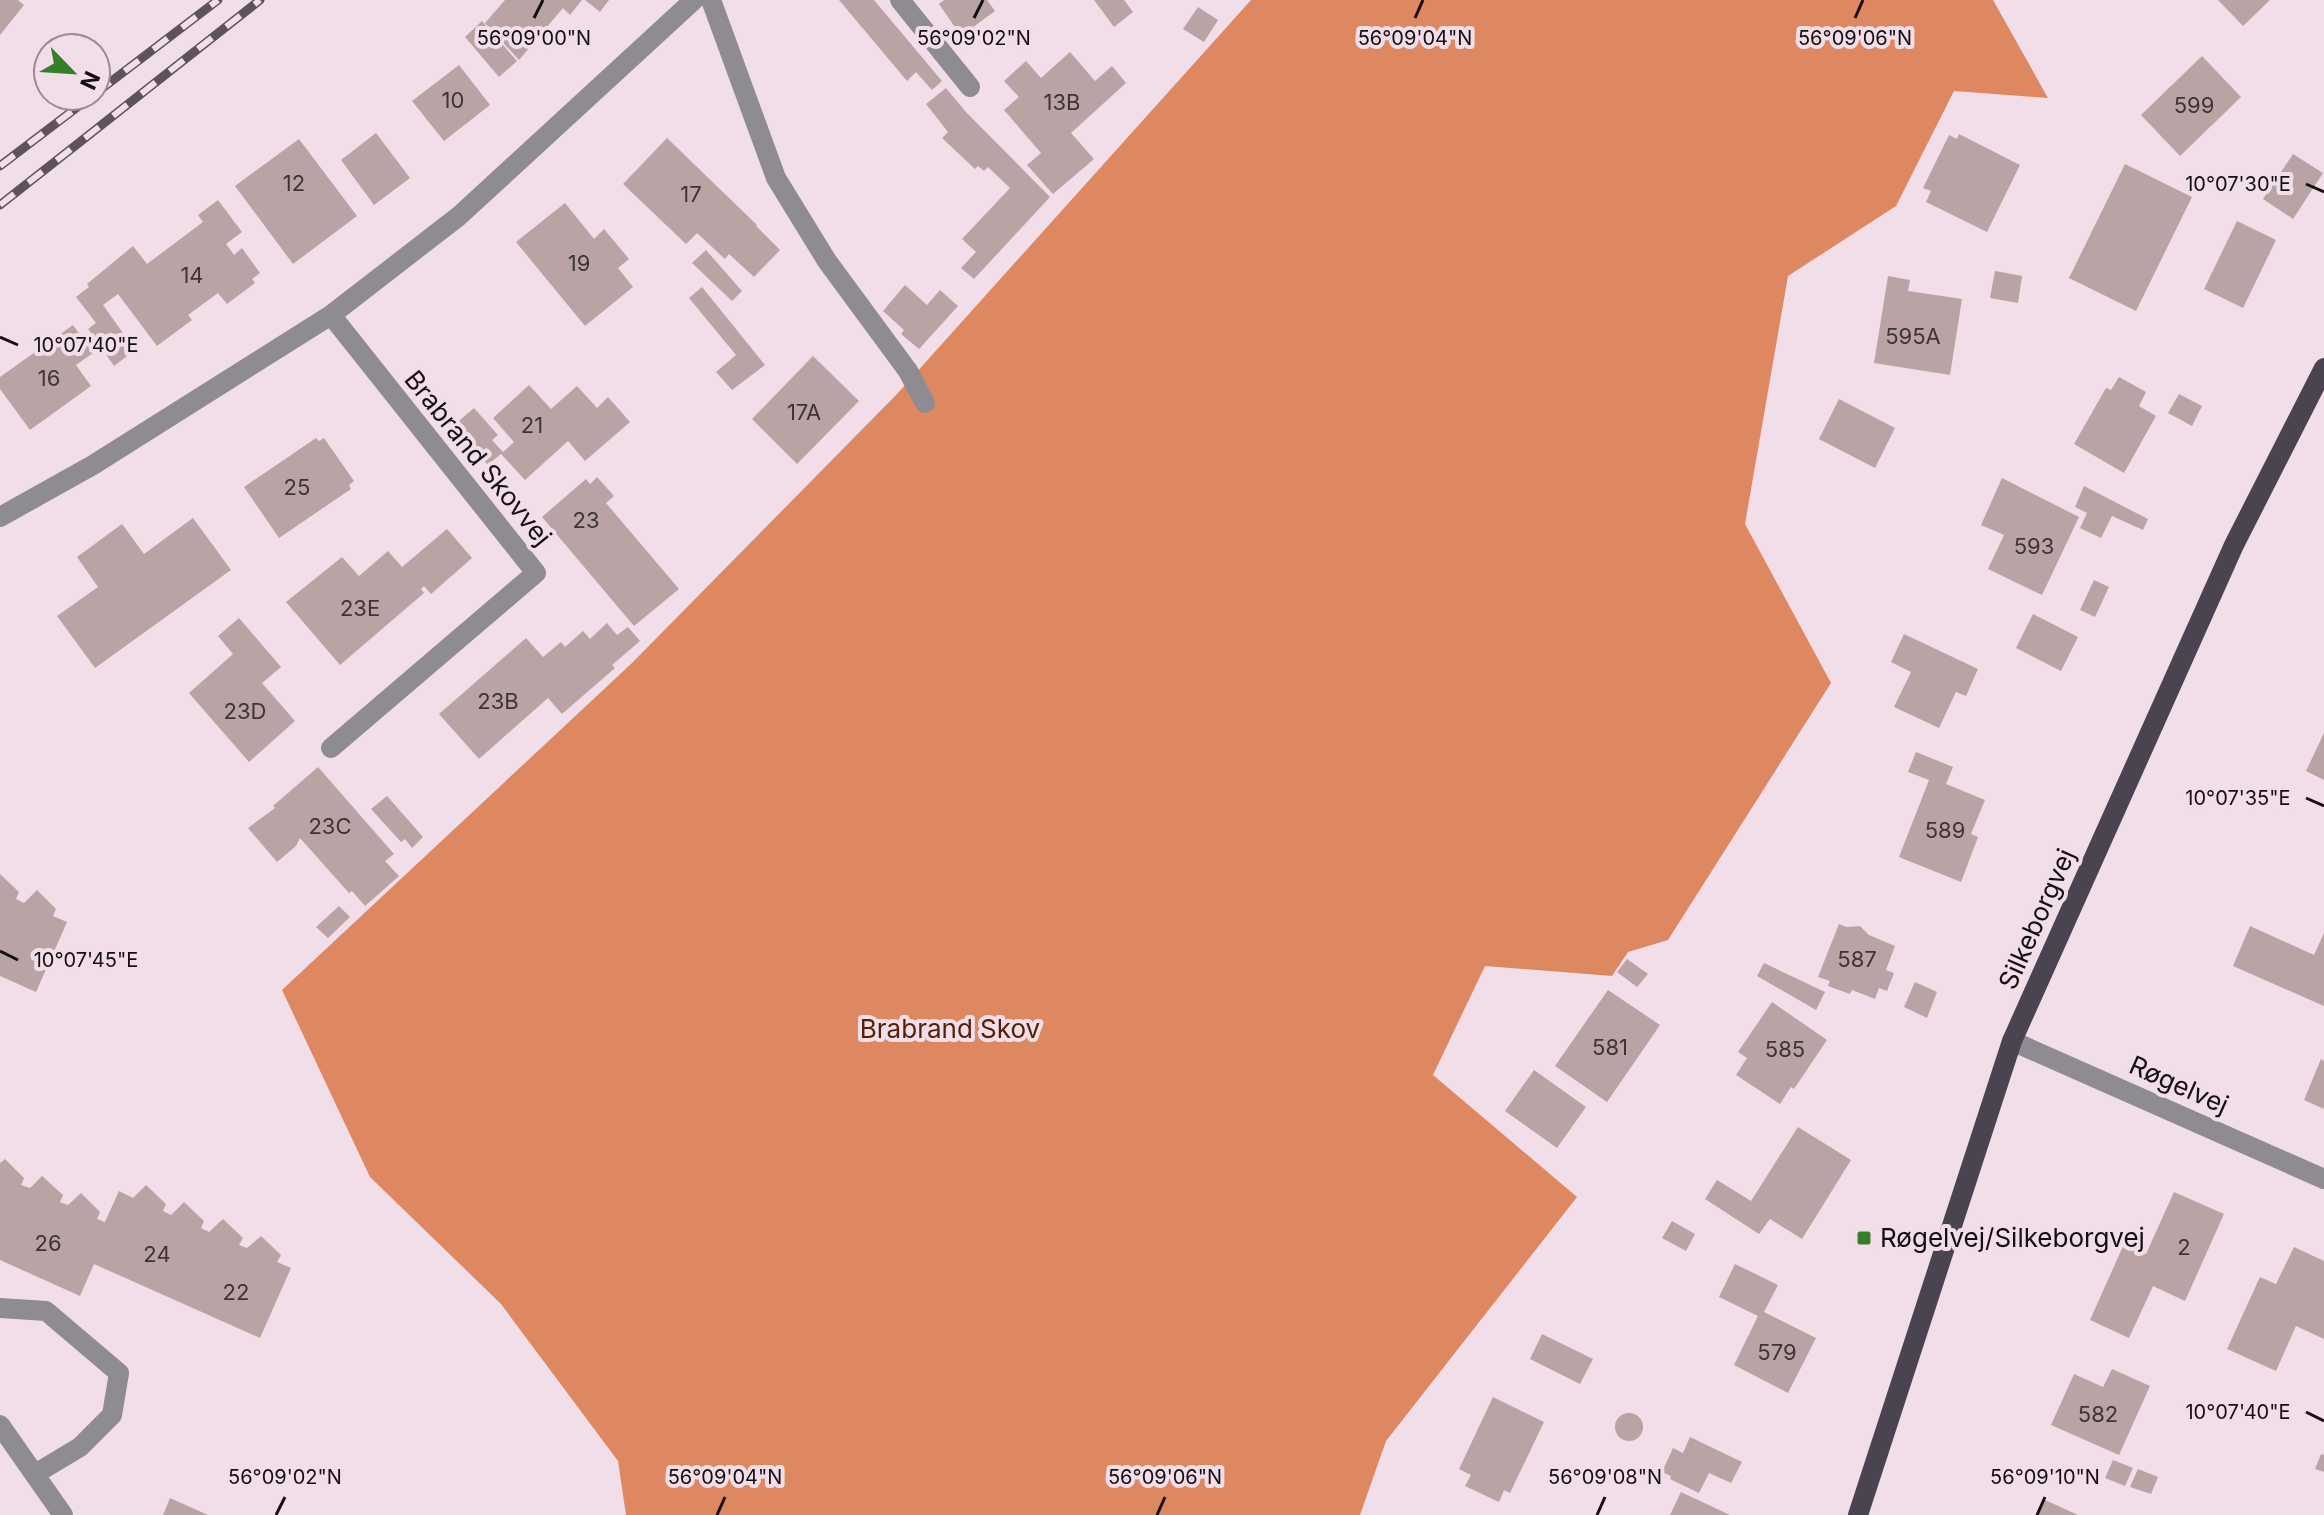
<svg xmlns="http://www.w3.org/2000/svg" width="2324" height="1515" viewBox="0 0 2324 1515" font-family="Inter,sans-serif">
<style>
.forest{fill:#de8862}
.building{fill:#b9a3a5}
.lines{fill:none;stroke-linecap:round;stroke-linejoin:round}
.minor{stroke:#8f8b92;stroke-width:20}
.major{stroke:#4a4450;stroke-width:20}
.rail-casing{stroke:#5d5359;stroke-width:9}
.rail{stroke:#f1dee9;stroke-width:6;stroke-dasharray:18;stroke-linecap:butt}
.ticks{fill:none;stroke:#150f13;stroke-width:3}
.poi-dot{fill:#347f27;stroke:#f1dee9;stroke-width:3}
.labels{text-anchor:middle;stroke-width:8;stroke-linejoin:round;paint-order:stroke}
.number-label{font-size:22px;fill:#3e3438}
.street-label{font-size:26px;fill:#150f13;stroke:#f1dee9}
.park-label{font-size:26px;fill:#541f02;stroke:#f1dee9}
.poi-label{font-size:26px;fill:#150f13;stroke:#f1dee9;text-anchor:start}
.ticks-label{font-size:20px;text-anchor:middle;fill:#150f13;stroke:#f1dee9;stroke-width:8;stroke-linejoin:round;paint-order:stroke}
</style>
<rect width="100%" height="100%" fill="#f1dee9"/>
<path class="forest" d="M 1251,0 L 1993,0 L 2048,98 L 1954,91 L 1896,206 L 1788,276 L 1745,524 L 1831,683 L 1668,940 L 1628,952 L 1612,976 L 1485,966 L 1433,1075 L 1577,1197 L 1386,1441 L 1360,1515 L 626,1515 L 618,1461 L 501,1304 L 370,1177 L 282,990 L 632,663 L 897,394 Z"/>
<path class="building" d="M 0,0 L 18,0 L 24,5 L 0,35 Z
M 505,0 L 582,0 L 570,15 L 563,8 L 519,60 L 485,23 Z
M 585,0 L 609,0 L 600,12 Z
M 839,0 L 874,0 L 942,81 L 932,90 L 916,72 L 907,81 Z
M 944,0 L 987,0 L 995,11 L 961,36 L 939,4 Z
M 1094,0 L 1124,0 L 1133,12 L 1114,27 Z
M 2218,0 L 2270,0 L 2243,26 Z
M 1198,7 L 1218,20 L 1204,42 L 1183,29 Z
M 482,21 L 517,61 L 499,77 L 465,37 Z
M 1070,52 L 1095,81 L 1112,66 L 1126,83 L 1071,133 L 1094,159 L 1053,194 L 1027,165 L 1041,153 L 1004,110 L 1019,97 L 1004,81 L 1026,61 L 1041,78 Z
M 2202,56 L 2241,97 L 2180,156 L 2141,115 Z
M 459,65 L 490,105 L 444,141 L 412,101 Z
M 946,88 L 966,112 L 1050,197 L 974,279 L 961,268 L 976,252 L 962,239 L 1010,188 L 988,167 L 984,171 L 978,166 L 975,169 L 942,138 L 948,132 L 926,104 Z
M 376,133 L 410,178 L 374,205 L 341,160 Z
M 1959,134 L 2020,165 L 1987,232 L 1926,202 L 1931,191 L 1923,188 L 1949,135 L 1957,139 Z
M 667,138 L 757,225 L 756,226 L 780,250 L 754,277 L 729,254 L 725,259 L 697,233 L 686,244 L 623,184 Z
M 299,139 L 357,216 L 293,264 L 235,186 Z
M 2293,154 L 2323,173 L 2293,219 L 2263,199 Z
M 2125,164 L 2192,197 L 2136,311 L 2069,278 Z
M 218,200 L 242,232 L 226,244 L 234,255 L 242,248 L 260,273 L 252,279 L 255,283 L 227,304 L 218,293 L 188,315 L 192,320 L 157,346 L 118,294 L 103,305 L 135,350 L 114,366 L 88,329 L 96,323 L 76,297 L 89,287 L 87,284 L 133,246 L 147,264 L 203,222 L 198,215 Z
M 565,203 L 594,239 L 604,229 L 629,259 L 618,268 L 633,287 L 585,326 L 516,242 Z
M 2237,221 L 2276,240 L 2243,308 L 2204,289 Z
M 706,250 L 742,291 L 732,301 L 692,263 Z
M 1995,271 L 2022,276 L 2018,303 L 1990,298 Z
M 1888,276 L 1910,280 L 1908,291 L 1962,299 L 1950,375 L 1874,363 Z
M 905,285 L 927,305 L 940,290 L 958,306 L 919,349 L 901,334 L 904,330 L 883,311 Z
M 702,287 L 765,365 L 732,390 L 716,372 L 736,355 L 689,298 Z
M 73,325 L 93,353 L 76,365 L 91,386 L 30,430 L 0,389 L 0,377 Z
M 813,356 L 859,401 L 797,464 L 752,419 Z
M 2119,377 L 2146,392 L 2139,406 L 2156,416 L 2124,473 L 2074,444 L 2106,388 L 2111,390 Z
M 529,385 L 551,409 L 577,386 L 597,408 L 608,397 L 630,422 L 585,461 L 568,441 L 525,480 L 501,454 L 514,442 L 493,418 Z
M 2179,394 L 2202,406 L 2192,426 L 2168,413 Z
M 1839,399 L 1895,428 L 1875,468 L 1819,439 Z
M 474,408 L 498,435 L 492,440 L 503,452 L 488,465 L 453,426 Z
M 316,438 L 319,441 L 324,438 L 354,481 L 349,485 L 351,489 L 279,538 L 244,487 Z
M 597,477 L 614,496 L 606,503 L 679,589 L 634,626 L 542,517 L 586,479 L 590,484 Z
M 2002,478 L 2079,517 L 2042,595 L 1988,569 L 2004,535 L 1981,525 Z
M 2084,486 L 2148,519 L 2143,530 L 2112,516 L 2101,538 L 2080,528 L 2087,513 L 2075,507 Z
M 193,518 L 231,570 L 95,668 L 57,616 L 98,587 L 77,557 L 122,524 L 144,554 Z
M 447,529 L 472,558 L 431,594 L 424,586 L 421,589 L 424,593 L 340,665 L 286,602 L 342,557 L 359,576 L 388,551 L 402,567 Z
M 2094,580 L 2109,587 L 2095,617 L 2080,610 Z
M 2033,614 L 2078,637 L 2061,671 L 2016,648 Z
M 239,618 L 281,667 L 262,683 L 295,721 L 249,762 L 189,693 L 233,654 L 218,636 Z
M 607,623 L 617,635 L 628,627 L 640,641 L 612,665 L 615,668 L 562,714 L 548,698 L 479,759 L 439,714 L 526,638 L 543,657 L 561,642 L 565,647 L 583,631 L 590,639 Z
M 1904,634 L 1978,669 L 1966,696 L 1956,692 L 1939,728 L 1894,707 L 1911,672 L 1891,662 Z
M 2324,733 L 2324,780 L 2306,771 Z
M 1916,752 L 1953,767 L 1946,784 L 1985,800 L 1971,834 L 1978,837 L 1961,882 L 1899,857 L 1929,780 L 1908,772 Z
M 318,767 L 394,854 L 385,861 L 399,876 L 365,906 L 352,891 L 349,893 L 300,838 L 296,846 L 277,862 L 248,828 L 275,808 L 273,806 Z
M 387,796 L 423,837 L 412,848 L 405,839 L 401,842 L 371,809 Z
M 0,874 L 19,892 L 16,899 L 24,903 L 37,890 L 56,909 L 53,916 L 67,922 L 36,992 L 0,976 Z
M 339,906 L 350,917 L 328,938 L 316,927 Z
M 1839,924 L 1847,927 L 1860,926 L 1869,935 L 1895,946 L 1886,970 L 1894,973 L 1887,991 L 1879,988 L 1875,999 L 1852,990 L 1850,994 L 1828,986 L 1830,981 L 1818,977 Z
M 2250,926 L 2314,955 L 2324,933 L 2324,1006 L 2233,966 Z
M 1627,959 L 1648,974 L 1637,987 L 1617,972 Z
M 1764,963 L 1825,992 L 1816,1010 L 1757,976 Z
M 1915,982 L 1937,992 L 1927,1018 L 1904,1007 Z
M 1608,990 L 1660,1025 L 1607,1102 L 1555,1066 Z
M 1772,1002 L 1827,1040 L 1794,1089 L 1791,1087 L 1780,1104 L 1736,1075 L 1747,1058 L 1738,1052 Z
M 2321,1059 L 2324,1061 L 2324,1109 L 2304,1100 Z
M 1534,1070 L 1586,1107 L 1557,1148 L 1505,1111 Z
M 1798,1127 L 1851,1160 L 1802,1239 L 1770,1219 L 1759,1234 L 1705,1199 L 1717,1180 L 1751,1201 Z
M 5,1159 L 24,1178 L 21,1185 L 30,1188 L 42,1176 L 63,1195 L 60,1202 L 68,1205 L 81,1193 L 100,1212 L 97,1219 L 105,1222 L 119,1191 L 133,1198 L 146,1185 L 166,1204 L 163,1211 L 171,1215 L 184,1202 L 204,1221 L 201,1228 L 209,1232 L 223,1219 L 243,1238 L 239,1245 L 247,1248 L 261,1236 L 281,1255 L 277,1262 L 291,1268 L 260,1338 L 94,1264 L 80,1296 L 0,1260 L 0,1163 Z
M 2174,1192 L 2224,1214 L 2185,1301 L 2153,1286 L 2129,1338 L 2090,1320 L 2124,1244 L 2146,1254 Z
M 1672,1221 L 1695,1234 L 1686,1251 L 1662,1238 Z
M 2294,1247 L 2324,1261 L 2324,1339 L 2296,1326 L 2276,1371 L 2227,1349 L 2260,1277 L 2276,1284 Z
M 1735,1264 L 1778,1285 L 1764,1312 L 1816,1338 L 1788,1393 L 1734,1365 L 1758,1316 L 1719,1297 Z
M 1542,1334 L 1593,1359 L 1580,1384 L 1530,1359 Z
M 2112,1369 L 2150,1386 L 2119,1455 L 2051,1425 L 2074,1374 L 2103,1387 Z
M 1493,1397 L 1544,1422 L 1510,1493 L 1504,1490 L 1499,1502 L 1465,1486 L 1471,1475 L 1459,1469 Z
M1615 1427a14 14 0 1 1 28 0a14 14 0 1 1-28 0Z
M 1690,1437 L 1742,1462 L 1731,1483 L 1709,1473 L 1699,1493 L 1670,1479 L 1671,1476 L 1662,1472 L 1673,1448 L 1683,1453 Z
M 2321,1454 L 2324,1455 L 2324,1472 L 2315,1469 Z
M 2113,1460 L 2133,1468 L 2125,1486 L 2105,1478 Z
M 2138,1469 L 2158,1477 L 2151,1494 L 2130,1487 Z
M 1681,1492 L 1730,1515 L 1670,1515 Z
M 170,1498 L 208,1515 L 163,1515 Z
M 2043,1499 L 2078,1515 L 2036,1515 Z"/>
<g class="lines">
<path class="minor" d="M 711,0 L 776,178 L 827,261 L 908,371 L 925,403
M 900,0 L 970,87
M 0,517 L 93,465 L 331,315 L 459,216 L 694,0
M 331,748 L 536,573 L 331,315
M 2012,1041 L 2324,1179
M 0,1308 L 46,1311 L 119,1373 L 112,1415 L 80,1447 L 35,1474
M 0,1425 L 63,1515"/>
<path class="major" d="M 1858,1515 L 2012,1041 L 2234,545 L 2324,368"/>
<g class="rail-casing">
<path id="rail" d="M 96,93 L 218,0
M 0,166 L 92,96
M 0,205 L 260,0"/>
</g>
<use href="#rail" class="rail"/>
</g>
<path class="ticks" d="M 534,18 L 543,0M 974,18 L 983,0M 1415,18 L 1423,0M 1855,18 L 1863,0M 2306,184 L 2324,192M 0,337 L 18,345M 2306,798 L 2324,806M 0,951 L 18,960M 2306,1412 L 2324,1421M 276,1515 L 285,1497M 717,1515 L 725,1497M 1157,1515 L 1165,1497M 1597,1515 L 1605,1497M 2037,1515 L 2045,1497"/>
<rect class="poi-dot" x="1856" y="1230" width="16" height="16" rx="4"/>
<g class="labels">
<g class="number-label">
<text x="453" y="108">10</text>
<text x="1062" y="110">13B</text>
<text x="2194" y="113">599</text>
<text x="294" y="191">12</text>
<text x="691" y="202">17</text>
<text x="579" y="271">19</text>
<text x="192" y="283">14</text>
<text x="1913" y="344">595A</text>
<text x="49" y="386">16</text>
<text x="804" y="420">17A</text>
<text x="532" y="433">21</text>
<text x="297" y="495">25</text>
<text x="586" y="528">23</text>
<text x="2034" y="554">593</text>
<text x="360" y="616">23E</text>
<text x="498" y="709">23B</text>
<text x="245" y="719">23D</text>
<text x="330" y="834">23C</text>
<text x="1945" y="838">589</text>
<text x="1857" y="967">587</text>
<text x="1610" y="1055">581</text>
<text x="1785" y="1057">585</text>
<text x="48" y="1251">26</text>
<text x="2184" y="1255">2</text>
<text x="157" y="1262">24</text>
<text x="236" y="1300">22</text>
<text x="1777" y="1360">579</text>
<text x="2098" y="1422">582</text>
</g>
<g class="street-label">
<text transform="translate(478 458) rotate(51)" y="9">Brabrand Skovvej</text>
<text transform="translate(2037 919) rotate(-66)" y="9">Silkeborgvej</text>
<text transform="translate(2179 1085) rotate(24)" y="9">Røgelvej</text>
</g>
<g class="park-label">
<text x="950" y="1038">Brabrand Skov</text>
</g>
<g class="poi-label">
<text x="1880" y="1247">Røgelvej/Silkeborgvej</text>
</g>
</g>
<g class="ticks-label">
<text x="534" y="45">56°09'00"N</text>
<text x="974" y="45">56°09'02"N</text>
<text x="1415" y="45">56°09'04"N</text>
<text x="1855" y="45">56°09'06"N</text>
<text x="2238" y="191">10°07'30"E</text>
<text x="86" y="352">10°07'40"E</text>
<text x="2238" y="805">10°07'35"E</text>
<text x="86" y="967">10°07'45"E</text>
<text x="2238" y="1419">10°07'40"E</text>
<text x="2045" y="1484">56°09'10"N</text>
<text x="285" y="1484">56°09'02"N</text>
<text x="725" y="1484">56°09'04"N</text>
<text x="1165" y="1484">56°09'06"N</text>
<text x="1605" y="1484">56°09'08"N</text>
</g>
<g transform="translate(72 72) rotate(115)"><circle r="38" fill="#f1dee9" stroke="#998b93" stroke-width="2"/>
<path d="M0-6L14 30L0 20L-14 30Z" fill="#347f27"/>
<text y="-12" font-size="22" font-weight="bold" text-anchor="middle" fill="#150f13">N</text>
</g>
</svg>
